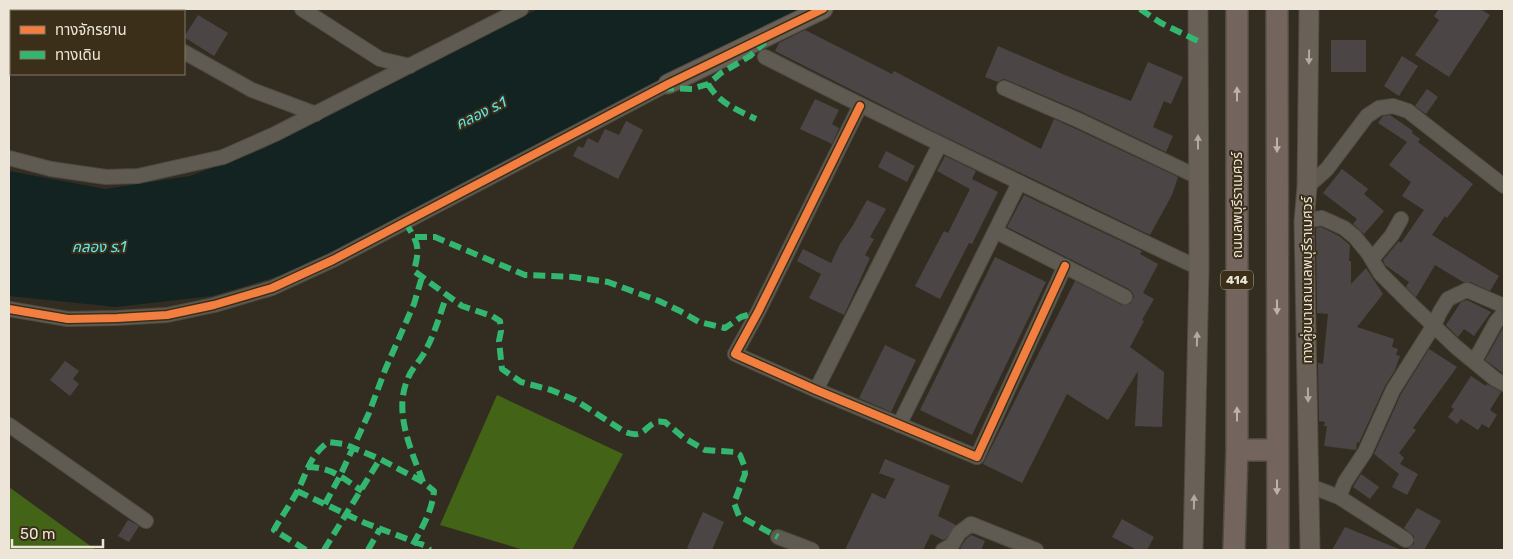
<svg xmlns="http://www.w3.org/2000/svg" width="1513" height="559" viewBox="0 0 1513 559" font-family="Rubik,'Noto Sans Thai',sans-serif">
<style>
.forest{fill:#436317}
.water{fill:#132322}
.building{fill:#4b4645}
.lines{fill:none;stroke-linecap:round;stroke-linejoin:round}
.street-casing{stroke:#504b41;stroke-width:16}
.secondary-casing{stroke:#504b41;stroke-width:21}
.primary-casing{stroke:#504b41;stroke-width:24}
.street{stroke:#5f5b52;stroke-width:14}
.secondary{stroke:#696058;stroke-width:19}
.primary{stroke:#73655e;stroke-width:21}
.quiet{stroke:#33b770;stroke-width:6;stroke-dasharray:12 6;stroke-linecap:butt}
.cycleway-casing{stroke:#3b2f19;stroke-width:11}
.cycleway{stroke:#f27e40;stroke-width:8}
.oneway{fill:#b2aa9e}
.oneway2{fill:#bcb2a7}
.labels{text-anchor:middle;stroke-width:4;stroke-linejoin:round;paint-order:stroke}
.shield{fill:#3b2f19;stroke:#b8af9f;stroke-width:1}
.shield-label{font-size:12px;font-weight:bold;fill:#ede6d8}
.street-label{font-size:14px;fill:#ede6d8;stroke:#3b2f19}
.water-label{font-size:15px;font-style:italic;fill:#5deaee;stroke:#3b2f19}
</style>
<rect width="100%" height="100%" fill="#332d21"/>
<path class="forest" d="M 497,395 L 623,454 L 572,550 L 524,550 L 440,525 Z
M 9,487 L 96,550 L 9,550 Z"/>
<path class="water" d="M 538,9 L 813,9 L 296,271 L 212,296 L 116,307 L 9,296 L 9,171 L 105,189 L 190,176 L 263,149 Z"/>
<path class="building" d="M 1439,9 L 1480,9 L 1490,15 L 1449,77 L 1415,55 L 1439,20 L 1434,16 Z
M 198,15 L 228,33 L 214,56 L 184,37 Z
M 805,30 L 892,74 L 894,71 L 1041,149 L 1054,119 L 1074,128 L 1178,177 L 1172,195 L 1150,235 L 931,130 L 775,51 L 779,43 Z
M 1331,40 L 1366,40 L 1366,72 L 1331,72 Z
M 998,46 L 1067,76 L 1131,101 L 1148,62 L 1183,77 L 1171,104 L 1164,101 L 1153,127 L 1173,136 L 1166,152 L 1082,112 L 1007,80 L 1003,79 L 998,82 L 985,77 Z
M 1402,56 L 1418,66 L 1399,96 L 1384,86 Z
M 1427,89 L 1438,97 L 1426,114 L 1415,106 Z
M 815,99 L 839,110 L 832,124 L 839,128 L 832,144 L 800,129 Z
M 1390,115 L 1413,131 L 1412,133 L 1420,139 L 1418,142 L 1473,184 L 1447,218 L 1445,216 L 1432,235 L 1499,276 L 1490,291 L 1470,282 L 1463,282 L 1435,265 L 1416,297 L 1406,287 L 1409,282 L 1385,265 L 1383,260 L 1399,241 L 1401,243 L 1424,210 L 1402,196 L 1411,182 L 1389,165 L 1407,142 L 1378,123 L 1383,116 Z
M 626,121 L 643,130 L 618,179 L 573,156 L 578,146 L 583,148 L 588,138 L 598,143 L 605,129 L 619,135 Z
M 886,151 L 915,166 L 907,182 L 878,167 Z
M 945,156 L 976,171 L 972,179 L 998,192 L 972,244 L 969,243 L 940,299 L 915,286 L 944,231 L 948,233 L 970,189 L 937,171 Z
M 1342,169 L 1368,189 L 1364,194 L 1384,211 L 1364,234 L 1353,224 L 1357,219 L 1323,193 Z
M 1024,195 L 1142,251 L 1140,254 L 1158,264 L 1143,293 L 1154,299 L 1142,320 L 1144,321 L 1130,347 L 1164,372 L 1162,427 L 1135,426 L 1138,371 L 1108,420 L 1067,394 L 1022,483 L 983,464 L 1075,281 L 1122,305 L 1130,304 L 1134,297 L 1133,293 L 1129,289 L 1007,227 Z
M 867,200 L 886,209 L 870,237 L 874,239 L 865,255 L 870,258 L 844,315 L 809,298 L 821,274 L 797,261 L 803,249 L 831,263 L 840,244 L 852,227 Z
M 1321,227 L 1339,236 L 1350,245 L 1349,261 L 1351,261 L 1351,284 L 1366,268 L 1383,294 L 1357,327 L 1394,339 L 1392,347 L 1398,349 L 1396,355 L 1400,356 L 1395,370 L 1385,386 L 1359,443 L 1357,442 L 1356,450 L 1324,446 L 1327,426 L 1324,426 L 1325,422 L 1319,421 L 1318,363 L 1323,364 L 1328,314 L 1317,313 L 1316,236 L 1316,228 Z
M 995,257 L 1046,282 L 972,435 L 920,410 Z
M 1467,300 L 1491,312 L 1474,336 L 1464,329 L 1458,337 L 1446,325 L 1461,302 Z
M 1504,326 L 1504,374 L 1485,360 Z
M 885,345 L 916,360 L 891,412 L 859,398 Z
M 1429,349 L 1457,367 L 1430,404 L 1413,428 L 1416,430 L 1399,453 L 1404,458 L 1400,464 L 1418,474 L 1407,495 L 1392,487 L 1399,474 L 1374,454 L 1401,394 Z
M 65,361 L 79,371 L 73,379 L 79,384 L 70,396 L 50,380 Z
M 1471,376 L 1486,386 L 1487,384 L 1501,392 L 1490,410 L 1497,415 L 1489,428 L 1482,424 L 1478,430 L 1461,419 L 1457,424 L 1448,417 L 1454,409 L 1451,407 Z
M 885,459 L 950,486 L 938,516 L 956,525 L 946,539 L 943,540 L 931,534 L 923,550 L 845,550 L 872,493 L 885,499 L 895,479 L 879,473 Z
M 1361,474 L 1379,487 L 1370,499 L 1353,487 Z
M 1417,508 L 1441,521 L 1424,550 L 1406,550 L 1414,544 L 1414,536 L 1404,528 Z
M 703,512 L 724,522 L 712,550 L 693,550 L 687,548 Z
M 1122,519 L 1154,537 L 1147,550 L 1137,550 L 1112,537 Z
M 128,520 L 139,526 L 129,542 L 118,536 Z
M 1345,527 L 1401,550 L 1332,550 Z
M 971,535 L 985,541 L 981,550 L 965,550 L 960,548 L 966,539 Z"/>
<g class="lines">
<g class="street-casing">
<path id="street" d="M 103,9 L 108,11
M 302,9 L 380,59 L 410,66
M 9,22 L 11,18
M 184,52 L 252,90 L 316,114
M 765,57 C 908,130 1053,199 1199,268
M 1004,88 L 1078,120 L 1198,177
M 860,106 L 758,312 L 735,354 L 816,390 L 977,457 L 1065,266
M 9,158 L 51,169 L 106,177 L 138,176 L 223,157 L 275,134 L 521,9
M 1307,187 L 1327,169 L 1367,116 L 1379,108 L 1393,106 L 1408,111 L 1504,186
M 1304,221 L 1322,218 L 1344,228 L 1355,237 L 1368,253 L 1380,273 L 1413,306 L 1456,347 L 1495,379 L 1504,384
M 995,231 L 1125,297
M 1372,259 L 1392,235 L 1401,219
M 9,309 L 68,319 L 117,318 L 167,315 L 214,305 L 272,288 L 333,260 L 668,84
M 1474,362 L 1496,322 L 1504,313
M 816,390 L 940,144
M 9,425 L 146,521
M 899,425 L 1019,183
M 1310,486 L 1339,497 L 1406,540
M 1339,497 L 1345,482 L 1365,452 L 1393,390 L 1434,325 L 1440,312 L 1448,299 L 1467,290 L 1504,306
M 778,537 L 812,550
M 943,550 L 952,545 L 959,533 L 971,524 L 1036,550"/>
</g>
<g class="secondary-casing">
<path id="secondary" d="M 1309,9 L 1307,187 L 1304,221 L 1310,550
M 668,84 L 823,9
M 1193,550 L 1199,268 L 1198,9"/>
</g>
<g class="primary-casing">
<path id="primary" d="M 1277,9 L 1278,550
M 1237,450 L 1277,450
M 1234,550 L 1237,450 L 1237,9"/>
</g>
<use href="#street" class="street"/>
<use href="#secondary" class="secondary"/>
<use href="#primary" class="primary"/>
<path class="quiet" d="M 1140,9 L 1161,23 L 1198,41
M 708,84 C 719,103 737,110 756,119
M 662,88 L 692,89 L 708,84 L 721,73 L 750,56 L 765,42
M 405,222 C 419,244 420,247 414,271 L 462,306 L 492,316 L 500,321 L 501,331 L 499,341 L 502,369 L 521,382 L 551,390 L 575,400 L 625,432 C 644,439 644,427 656,422 C 659,421 662,422 665,422 L 684,438 L 705,450 L 735,452 L 740,455 L 744,465 L 745,474 L 734,503 L 739,516 L 778,537
M 415,237 L 435,237 L 525,275 L 573,277 L 608,282 L 659,301 L 680,311 L 699,322 L 725,328 L 741,317 L 758,312
M 307,467 C 331,467 343,478 362,491
M 423,482 C 411,449 393,412 408,378 C 411,370 418,363 423,355 C 434,336 440,315 447,294
M 297,491 L 365,523 L 426,546 L 430,550
M 325,504 L 340,476 L 369,413 L 385,370 L 414,304 L 422,277
M 306,550 L 274,530 C 281,517 290,505 297,492 C 308,471 308,458 328,442 L 344,444 L 380,459 L 423,482 L 434,491 C 432,513 420,531 410,550
M 324,550 L 380,459
M 368,550 L 380,529"/>
<g class="cycleway-casing">
<path id="cycleway" d="M 860,106 L 758,312 L 735,354 L 816,390 L 977,457 L 1065,266
M 9,309 L 68,319 L 117,318 L 167,315 L 214,305 L 272,288 L 333,260 L 668,84 L 823,9"/>
</g>
<use href="#cycleway" class="cycleway"/>
</g>
<defs><path id="oneway-solid" d="M-6-.8H1V-3.2L6.5 0L1 3.2V.8H-6Z" transform="scale(1.25)"/></defs>
<g class="oneway">
<use href="#oneway-solid" transform="translate(1309 57) rotate(91)"/>
<use href="#oneway-solid" transform="translate(1198 142) rotate(-90)"/>
<use href="#oneway-solid" transform="translate(1197 339) rotate(-89)"/>
<use href="#oneway-solid" transform="translate(1308 395) rotate(89)"/>
<use href="#oneway-solid" transform="translate(1194 502) rotate(-89)"/>
</g>
<g class="oneway2">
<use href="#oneway-solid" transform="translate(1237 94) rotate(-90)"/>
<use href="#oneway-solid" transform="translate(1277 145) rotate(90)"/>
<use href="#oneway-solid" transform="translate(1277 307) rotate(90)"/>
<use href="#oneway-solid" transform="translate(1237 414) rotate(-90)"/>
<use href="#oneway-solid" transform="translate(1277 487) rotate(90)"/>
</g>
<g class="labels">
<rect class="shield" x="1221" y="270.5" width="32" height="19" rx="4"/>
<g class="shield-label">
<text x="1237" y="284">414</text>
</g>
<g class="street-label">
<text transform="translate(1237 205) rotate(-90)" y="5">ถนนลพบุรีราเมศวร์</text>
<text transform="translate(1307 280) rotate(-90)" y="5">ทางคู่ขนานถนนลพบุรีราเมศวร์</text>
</g>
<g class="water-label">
<text transform="translate(481 113) rotate(-26)" y="5">คลอง ร.1</text>
<text x="99" y="252">คลอง ร.1</text>
</g>
</g>
<rect width="1513" height="559" fill="none" stroke="#ede6d8" stroke-width="20"/>
<rect x="10" y="10" width="175" height="65" fill="#3b2f19" stroke="#827865"/>
<rect x="20" y="26" width="25" height="8" fill="#f27e40" stroke="#827865"/>
<text x="55" y="35" font-size="15" fill="#ede6d8">ทางจักรยาน</text>
<rect x="20" y="51" width="25" height="8" fill="#33b770" stroke="#827865"/>
<text x="55" y="60" font-size="15" fill="#ede6d8">ทางเดิน</text>
<path d="M12 539v8h91v-8" fill="none" stroke="#ede6d8" stroke-width="2.5"/>
<text x="20" y="539" font-size="15" fill="#ede6d8" stroke="#3b2f19" stroke-width="4" paint-order="stroke">50 m</text>
</svg>
